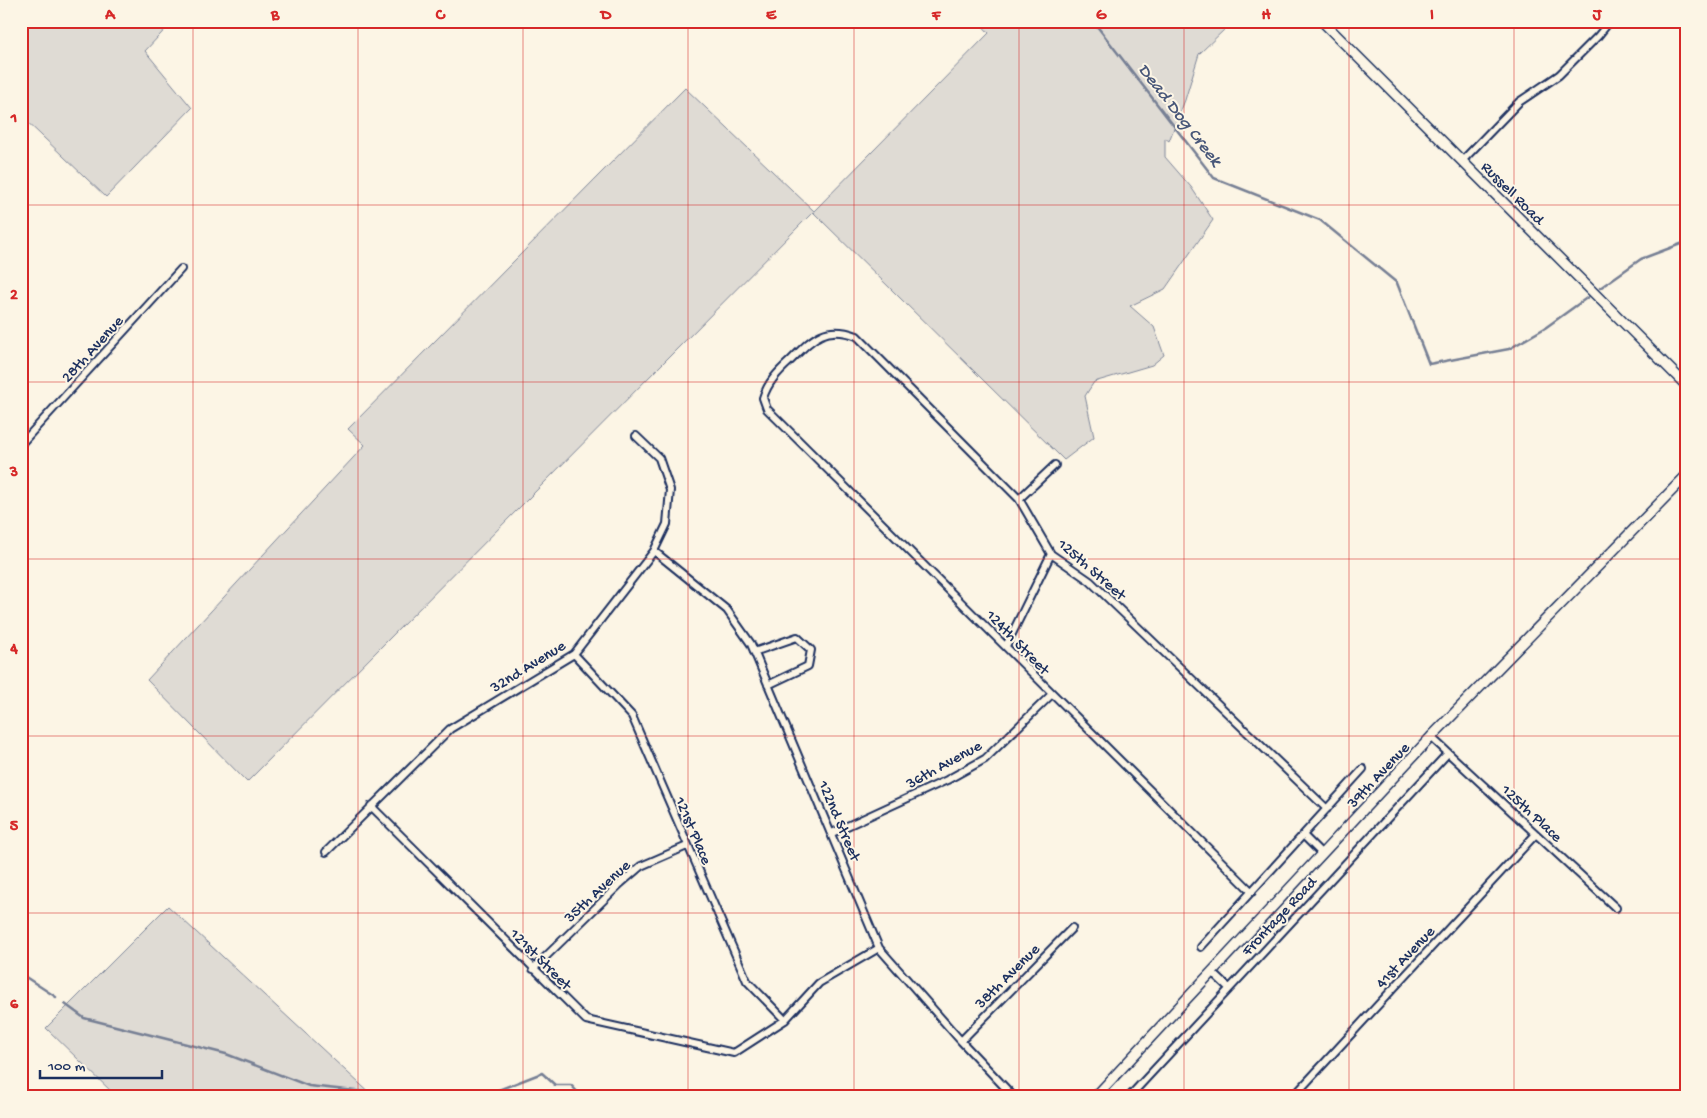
<svg xmlns="http://www.w3.org/2000/svg" width="1707" height="1118" viewBox="0 0 1707 1118" font-family="'Gochi Hand',sans-serif">
<style>
.green{fill:#dfdbd4;stroke:#7d8599}
.lines{fill:none;stroke-linecap:round;stroke-linejoin:round}
.stream{stroke:#767f94;stroke-width:2.5}
.street-casing{stroke:#1b2f5e;stroke-width:10}
.secondary-casing{stroke:#1b2f5e;stroke-width:12}
.street{stroke:#fcf5e5;stroke-width:6}
.secondary{stroke:#fcf5e5;stroke-width:9}
.grid{fill:none;stroke:#d62828;stroke-width:1;stroke-opacity:0.55}
.labels{text-anchor:middle;stroke-width:4;stroke-linejoin:round;paint-order:stroke}
.street-label{font-size:16px;fill:#1b2f5e;stroke:#fcf5e5}
.water-label{font-size:18px;font-style:italic;fill:#485779;stroke:#fcf5e5}
.neatline{fill:none;stroke:#d62828;stroke-width:2}
.grid-label{font-size:16px;text-anchor:middle;font-weight:bold;fill:#d62828}
</style>
<rect width="100%" height="100%" fill="#fcf5e5"/>
<filter id="ink" filterUnits="userSpaceOnUse"><feTurbulence type="fractalNoise" baseFrequency=".02" numOctaves="2"/><feDisplacementMap in="SourceGraphic" scale="10" xChannelSelector="R" yChannelSelector="G"/><feConvolveMatrix kernelMatrix="1 2 1 2 8 2 1 2 1" color-interpolation-filters="sRGB"/></filter>
<g filter="url(#ink)">
<path class="green" d="M 21,21 L 173,21 L 145,51 L 192,108 L 106,197 L 21,116 Z
M 978,21 L 1230,21 L 1227,27 L 1199,54 L 1185,100 L 1169,141 L 1165,138 L 1165,157 L 1191,187 L 1213,220 L 1165,289 L 1130,306 L 1154,327 L 1164,355 L 1152,365 L 1094,382 L 1085,396 L 1094,437 L 1064,460 L 813,212 L 247,782 L 147,680 L 365,445 L 348,429 L 685,88 L 814,211 L 989,33 Z
M 168,906 L 374,1097 L 117,1097 L 46,1028 Z"/>
<g class="lines">
<path class="stream" d="M 1093,21 L 1214,178 L 1320,220 L 1397,283 L 1429,364 L 1509,349 L 1545,328 L 1588,297
M 1600,288 L 1641,259 L 1686,242
M 21,974 L 56,997
M 65,1004 L 84,1018 L 226,1054 L 309,1086 L 393,1095 L 443,1097
M 496,1091 L 542,1073 L 555,1085 L 571,1085 L 582,1097"/>
<g class="street-casing">
<path id="street" d="M 1462,161 L 1519,102 L 1559,75 L 1598,36 L 1610,21
M 21,444 L 181,269
M 1019,499 L 1055,465
M 654,551 L 727,610 L 751,644 L 879,948 L 961,1041 L 1014,1097
M 1006,646 L 1051,554
M 754,652 L 797,637 L 811,650 L 808,666 L 768,685
M 574,654 L 632,716 L 747,981 L 785,1020
M 1431,737 L 1616,908
M 371,806 L 586,1020 L 734,1053 L 785,1020 L 819,983 L 879,948
M 832,833 L 947,780 L 985,759 L 1052,694
M 1303,835 L 1322,854
M 326,852 L 450,729 L 574,654 L 654,551 L 667,524 L 670,490 L 659,458 L 636,436
M 1252,892 L 767,409 L 763,398 C 768,382 778,372 790,361 C 812,339 824,324 857,336 L 1019,499 L 1051,554 L 1090,581 L 1327,809
M 1201,947 L 1363,769
M 533,969 L 620,884 L 641,866 L 687,846
M 1212,972 L 1229,988
M 961,1041 L 1072,928
M 1129,1097 L 1448,753
M 1293,1097 L 1536,834"/>
</g>
<g class="secondary-casing">
<path id="secondary" d="M 1322,21 L 1686,385
M 1095,1097 L 1431,737 L 1686,476"/>
</g>
<use href="#street" class="street"/>
<use href="#secondary" class="secondary"/>
</g>
</g>
<path class="grid" d="M 193,21 L 193,1097M 358,21 L 358,1097M 523,21 L 523,1097M 688,21 L 688,1097M 854,21 L 854,1097M 1019,21 L 1019,1097M 1184,21 L 1184,1097M 1349,21 L 1349,1097M 1514,21 L 1514,1097M 21,205 L 1686,205M 21,382 L 1686,382M 21,559 L 1686,559M 21,736 L 1686,736M 21,913 L 1686,913"/>
<g class="labels">
<g class="street-label">
<text transform="translate(1514 192) rotate(45)" y="6">Russell Road</text>
<text transform="translate(91 348) rotate(-48)" y="6">28th Avenue</text>
<text transform="translate(1093 568) rotate(41)" y="6">125th Street</text>
<text transform="translate(1019 641) rotate(46)" y="6">124th Street</text>
<text transform="translate(527 665) rotate(-32)" y="6">32nd Avenue</text>
<text transform="translate(943 763) rotate(-29)" y="6">36th Avenue</text>
<text transform="translate(1377 774) rotate(-47)" y="6">39th Avenue</text>
<text transform="translate(1533 812) rotate(43)" y="6">125th Place</text>
<text transform="translate(841 820) rotate(67)" y="6">122nd Street</text>
<text transform="translate(695 830) rotate(67)" y="6">121st Place</text>
<text transform="translate(596 890) rotate(-43)" y="6">35th Avenue</text>
<text transform="translate(1278 915) rotate(-47)" y="6">Frontage Road</text>
<text transform="translate(1404 956) rotate(-47)" y="6">41st Avenue</text>
<text transform="translate(542 958) rotate(45)" y="6">121st Street</text>
<text transform="translate(1006 975) rotate(-45)" y="6">38th Avenue</text>
</g>
<g class="water-label">
<text transform="translate(1181 114) rotate(52)" y="6">Dead Dog Creek</text>
</g>
</g>
<rect width="1707" height="1118" fill="none" stroke="#fcf5e5" stroke-width="55"/>
<path d="M40 1070v8h122v-8" fill="none" stroke="#1b2f5e" stroke-width="2.5"/>
<text x="48" y="1070" font-size="15" fill="#1b2f5e" stroke="#fcf5e5" stroke-width="4" paint-order="stroke">100 m</text>
<rect x="28" y="28" width="1652" height="1062" class="neatline"/>
<g class="grid-label">
<text x="110" y="19">A</text>
<text x="275" y="19">B</text>
<text x="440" y="19">C</text>
<text x="606" y="19">D</text>
<text x="771" y="19">E</text>
<text x="936" y="19">F</text>
<text x="1101" y="19">G</text>
<text x="1266" y="19">H</text>
<text x="1432" y="19">I</text>
<text x="1597" y="19">J</text>
<text x="14" y="122">1</text>
<text x="14" y="299">2</text>
<text x="14" y="476">3</text>
<text x="14" y="653">4</text>
<text x="14" y="830">5</text>
<text x="14" y="1008">6</text>
</g>
</svg>
